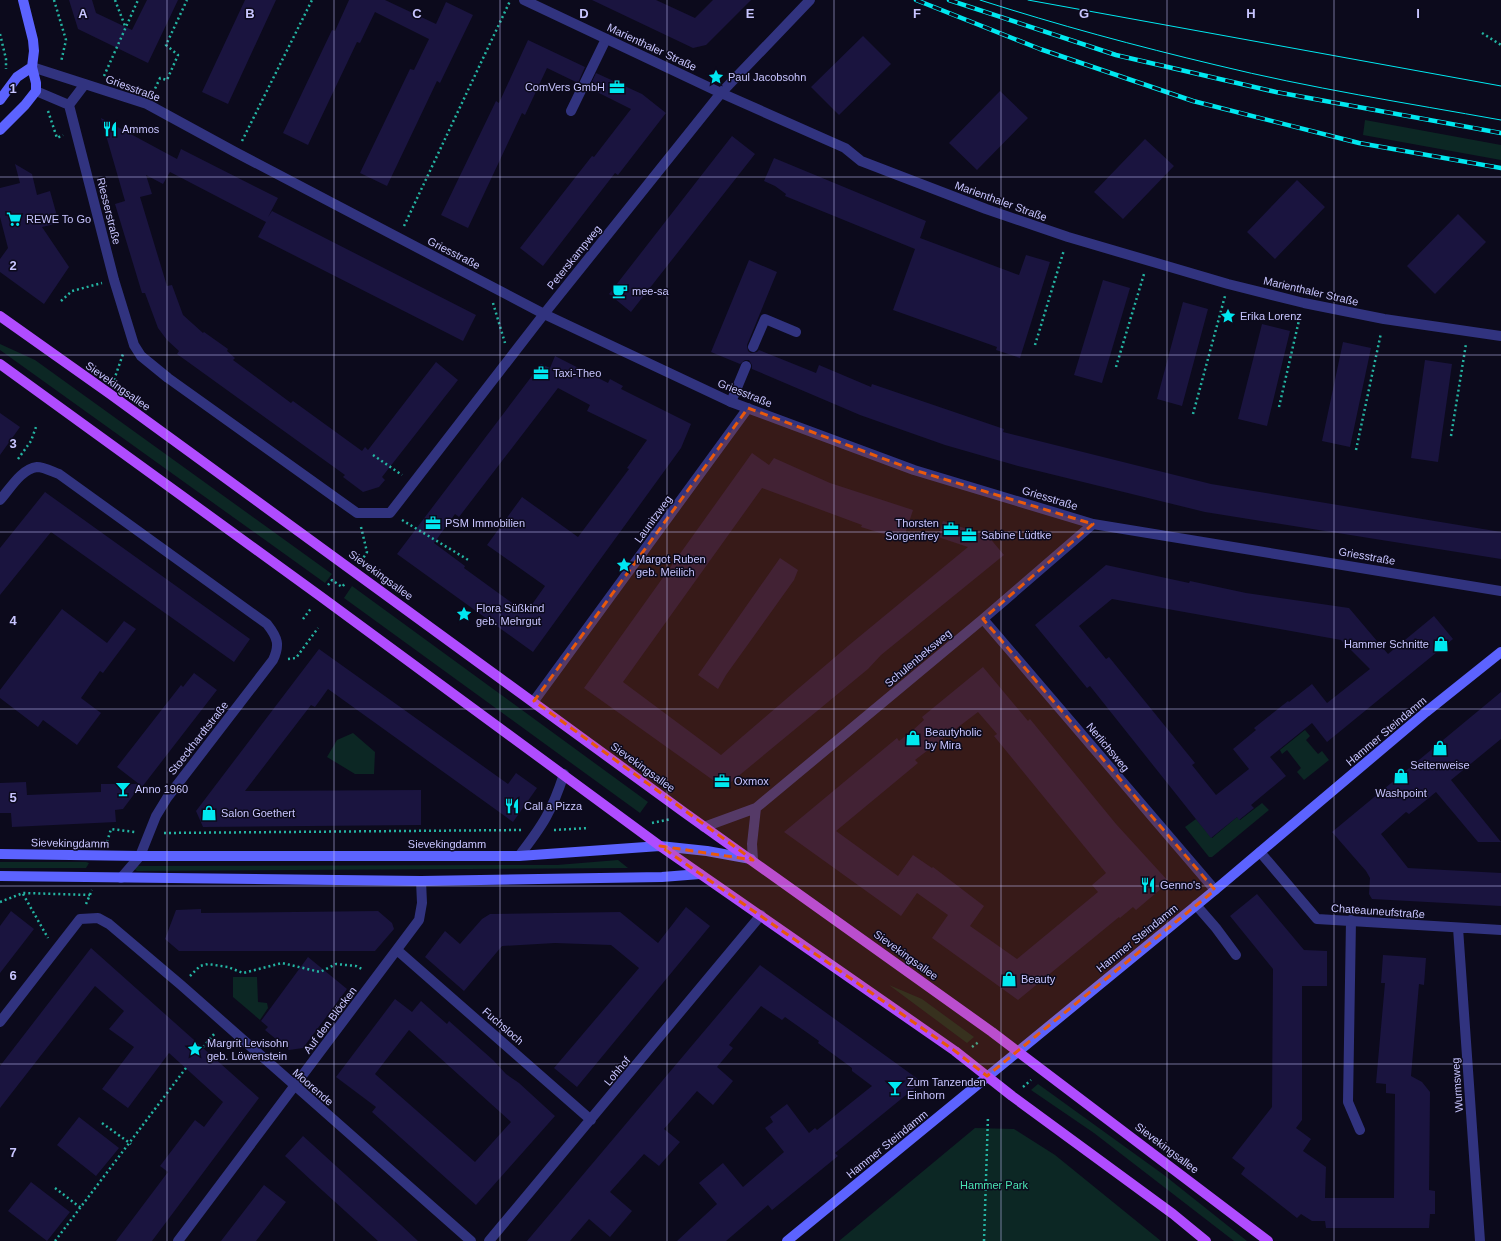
<svg xmlns="http://www.w3.org/2000/svg" width="1501" height="1241" viewBox="0 0 1501 1241" font-family="Helvetica,sans-serif">
<style>
.green{fill:#0c2724}
.building{fill:#1a143f;fill-rule:evenodd}
.lines{fill:none;stroke-linecap:round;stroke-linejoin:round}
.path{stroke:#24b4a2;stroke-width:2.5;stroke-dasharray:2 3;stroke-linecap:butt}
.lane{stroke:#31337f;stroke-width:10}
.street{stroke:#31337f;stroke-width:10}
.secondary{stroke:#5c63ff;stroke-width:10}
.primary{stroke:#b04cff;stroke-width:10}
.tram{stroke:#00e8f0;stroke-width:1}
.rail-casing{stroke:#00e8f0;stroke-width:4.5}
.rail{stroke:#0c0a1c;stroke-width:3;stroke-dasharray:9;stroke-linecap:butt}
.marked{fill:#e8590c;fill-opacity:0.2;stroke:#e8590c;stroke-width:3;stroke-dasharray:8 5;stroke-linejoin:round}
.grid{fill:none;stroke:#c8c5ff;stroke-width:1;stroke-opacity:0.55}
.labels{text-anchor:middle;stroke-width:3;stroke-linejoin:round;paint-order:stroke}
.street-label{font-size:11px;fill:#c8c5ff;stroke:#0c0a1c}
.poi-label{font-size:11px;fill:#c8c5ff;stroke:#0c0a1c;text-anchor:start}
.park-label{font-size:11px;fill:#4ae6b5;stroke:#0c0a1c}
.grid-label{font-size:13px;text-anchor:middle;font-weight:bold;fill:#c8c5ff;stroke:#0c0a1c;stroke-width:3;stroke-linejoin:round;paint-order:stroke}
</style>
<rect width="100%" height="100%" fill="#0c0a1c"/>
<path class="green" d="M 1365,120 L 1501,145 L 1501,160 L 1363,135 Z
M 0,344 L 35,360 L 332,574 L 325,583 L 0,350 Z
M 352,586 L 648,802 L 640,813 L 344,598 Z
M 1305,730 L 1310,736 L 1306,740 L 1318,754 L 1322,751 L 1329,760 L 1304,780 L 1297,772 L 1301,768 L 1287,750 L 1282,754 L 1280,750 Z
M 353,733 L 375,752 L 374,774 L 355,774 L 327,757 L 337,740 Z
M 1262,803 L 1269,810 L 1212,857 L 1209,857 L 1185,827 L 1196,819 L 1212,838 L 1237,817 L 1240,820 Z
M 618,860 L 628,868 L 137,871 L 134,869 L 136,866 L 557,865 Z
M 0,862 L 86,862 L 89,863 L 86,868 L 0,868 Z
M 233,977 L 257,977 L 258,1002 L 267,1003 L 268,1008 L 260,1020 L 233,997 Z
M 889,985 L 922,999 L 974,1037 L 967,1043 Z
M 1038,1084 L 1164,1175 L 1247,1241 L 1234,1241 L 1094,1133 L 1031,1090 Z
M 975,1128 L 1014,1129 L 1055,1155 L 1161,1241 L 839,1241 Z"/>
<path class="building" d="M 69,0 L 92,0 L 96,13 L 132,30 L 147,0 L 178,0 L 148,63 L 78,29 Z
M 245,0 L 276,0 L 228,104 L 202,92 Z
M 349,0 L 385,0 L 436,24 L 446,2 L 473,15 L 440,83 L 437,81 L 387,186 L 360,173 L 410,69 L 414,70 L 429,39 L 375,12 L 360,43 L 357,42 L 308,145 L 283,133 L 332,30 L 335,31 Z
M 592,0 L 656,0 L 695,18 L 713,0 L 751,0 L 706,45 L 693,48 Z
M 863,36 L 891,64 L 839,115 L 811,87 Z
M 528,40 L 585,67 L 578,83 L 547,68 L 525,115 L 522,113 L 468,228 L 441,215 L 496,101 L 499,103 Z
M 596,73 L 642,94 L 666,113 L 618,175 L 615,173 L 543,266 L 520,248 L 592,156 L 594,157 L 631,109 L 589,88 Z
M 1000,91 L 1028,118 L 977,170 L 949,143 Z
M 101,118 L 177,159 L 181,149 L 278,198 L 268,217 L 272,211 L 476,315 L 463,341 L 258,237 L 266,222 L 170,172 L 163,184 L 146,175 L 152,194 L 140,197 L 167,286 L 172,285 L 183,315 L 203,333 L 204,332 L 228,349 L 227,351 L 235,358 L 233,360 L 291,403 L 293,401 L 362,451 L 365,447 L 368,450 L 436,362 L 458,380 L 382,477 L 385,480 L 379,487 L 363,492 L 343,477 L 345,475 L 177,354 L 179,351 L 167,340 L 158,328 L 145,293 L 142,293 L 115,204 L 125,201 Z
M 732,136 L 755,154 L 631,312 L 609,294 Z
M 1145,139 L 1174,166 L 1123,219 L 1094,192 Z
M 774,158 L 926,221 L 920,238 L 1019,275 L 1026,255 L 1050,262 L 1020,358 L 996,350 L 997,347 L 893,310 L 915,249 L 785,196 L 786,194 L 775,186 L 764,181 Z
M 15,164 L 32,174 L 37,195 L 50,191 L 59,223 L 42,227 L 69,267 L 44,304 L 0,272 L 0,259 L 8,248 L 0,217 L 0,188 L 20,183 Z
M 1297,180 L 1325,207 L 1275,259 L 1247,232 Z
M 1458,214 L 1486,242 L 1435,294 L 1407,266 Z
M 749,260 L 777,272 L 747,345 L 748,351 L 751,353 L 757,352 L 759,350 L 816,373 L 819,365 L 871,387 L 872,384 L 1004,429 L 1003,432 L 1211,484 L 1501,532 L 1501,559 L 1205,512 L 1018,466 L 945,445 L 860,415 L 752,369 L 752,365 L 749,360 L 745,360 L 740,364 L 711,352 Z
M 1103,280 L 1130,288 L 1102,383 L 1074,375 Z
M 1183,302 L 1208,309 L 1182,406 L 1157,399 Z
M 1262,324 L 1290,331 L 1267,426 L 1238,419 Z
M 1343,342 L 1371,348 L 1350,447 L 1322,441 Z
M 555,356 L 608,383 L 610,379 L 623,386 L 621,389 L 691,424 L 681,448 L 533,652 L 397,554 L 541,364 L 550,368 ZM 558,388 L 590,405 L 587,411 L 647,440 L 627,468 L 629,469 L 578,537 L 522,497 L 487,545 L 545,586 L 526,613 L 464,568 L 465,566 L 434,543 L 455,514 L 459,517 Z
M 1425,360 L 1452,364 L 1438,462 L 1411,458 Z
M 0,413 L 20,427 L 0,455 Z
M 752,453 L 769,465 L 774,458 L 830,483 L 913,510 L 903,540 L 861,527 L 862,525 L 762,488 L 623,682 L 721,755 L 848,646 L 968,547 L 938,537 L 943,521 L 988,536 L 1004,555 L 881,655 L 868,669 L 724,788 L 584,688 Z
M 45,492 L 250,639 L 234,662 L 51,532 L 0,595 L 0,548 Z
M 780,558 L 798,570 L 794,580 L 726,675 L 718,689 L 698,675 Z
M 1106,565 L 1189,583 L 1190,581 L 1246,593 L 1349,608 L 1388,654 L 1434,616 L 1453,639 L 1327,742 L 1312,723 L 1270,757 L 1286,776 L 1251,805 L 1254,808 L 1239,820 L 1237,817 L 1211,838 L 1090,686 L 1087,688 L 1035,625 ZM 1112,599 L 1341,640 L 1370,669 L 1327,703 L 1312,684 L 1289,702 L 1288,701 L 1254,728 L 1256,730 L 1233,749 L 1249,769 L 1216,795 L 1192,765 L 1195,763 L 1109,657 L 1106,659 L 1079,626 Z
M 62,609 L 107,643 L 124,621 L 136,629 L 103,673 L 100,671 L 81,698 L 101,713 L 77,745 L 43,720 L 38,727 L 0,698 L 0,690 Z
M 319,649 L 508,784 L 516,773 L 537,788 L 513,822 L 328,689 L 315,707 L 311,705 L 245,791 L 421,790 L 421,825 L 203,827 L 196,811 Z
M 983,667 L 1028,721 L 1030,719 L 1116,824 L 1169,882 L 1136,910 L 1133,907 L 1120,918 L 1119,917 L 1018,1000 L 932,938 L 948,915 L 917,893 L 901,916 L 784,832 L 897,738 L 899,741 L 912,731 L 924,720 L 922,717 ZM 978,712 L 997,734 L 994,736 L 1106,873 L 1092,885 L 1098,892 L 1017,959 L 970,926 L 984,906 L 933,867 L 932,868 L 913,855 L 898,876 L 836,831 L 918,763 L 915,760 Z
M 194,673 L 217,690 L 142,787 L 141,785 L 123,809 L 115,810 L 116,822 L 12,827 L 11,813 L 0,813 L 0,783 L 26,782 L 27,795 L 101,792 L 101,784 L 139,784 L 117,767 L 181,685 L 183,687 Z
M 1501,692 L 1501,739 L 1451,780 L 1501,842 L 1478,842 L 1436,792 L 1409,814 L 1406,812 L 1381,834 L 1408,868 L 1501,873 L 1501,906 L 1372,899 L 1369,894 L 1370,878 L 1366,871 L 1332,832 Z
M 1257,894 L 1304,950 L 1327,951 L 1327,986 L 1302,986 L 1302,1120 L 1296,1128 L 1311,1139 L 1303,1151 L 1326,1167 L 1325,1198 L 1394,1198 L 1395,1094 L 1386,1093 L 1386,1084 L 1376,1083 L 1385,983 L 1381,983 L 1383,955 L 1426,958 L 1424,985 L 1419,984 L 1411,1076 L 1422,1082 L 1430,1092 L 1429,1190 L 1435,1191 L 1435,1214 L 1430,1214 L 1429,1228 L 1326,1228 L 1325,1221 L 1312,1221 L 1301,1214 L 1297,1218 L 1241,1174 L 1245,1168 L 1232,1158 L 1272,1107 L 1273,969 L 1230,916 Z
M 686,907 L 710,926 L 577,1087 L 554,1068 L 639,968 L 611,945 L 555,943 L 502,946 L 464,991 L 425,957 L 445,931 L 460,944 L 482,919 L 490,914 L 620,912 L 658,943 Z
M 201,909 L 201,913 L 378,911 L 392,923 L 394,929 L 375,951 L 179,951 L 165,939 L 176,910 Z
M 11,911 L 34,929 L 0,973 L 0,926 Z
M 91,948 L 259,1098 L 152,1241 L 116,1241 L 168,1172 L 160,1166 L 195,1120 L 204,1127 L 223,1102 L 169,1053 L 128,1108 L 102,1089 L 134,1047 L 109,1029 L 124,1011 L 95,986 L 0,1108 L 0,1066 Z
M 308,957 L 347,989 L 303,1048 L 289,1050 L 265,1030 L 268,1027 L 261,1021 Z
M 760,965 L 922,1082 L 835,1153 L 838,1156 L 772,1210 L 768,1205 L 726,1241 L 677,1241 L 717,1204 L 699,1183 L 723,1163 L 743,1187 L 784,1152 L 765,1128 L 773,1122 L 770,1117 L 787,1104 L 809,1133 L 815,1128 L 817,1130 L 872,1086 L 852,1071 L 852,1068 L 818,1043 L 819,1041 L 785,1017 L 782,1020 L 761,1006 L 729,1045 L 733,1048 L 717,1067 L 733,1081 L 713,1105 L 697,1091 L 664,1129 L 680,1142 L 659,1166 L 644,1154 L 610,1192 L 632,1211 L 610,1237 L 589,1219 L 570,1241 L 527,1241 Z
M 395,999 L 412,1012 L 421,1001 L 447,1024 L 449,1021 L 493,1060 L 506,1074 L 519,1083 L 555,1116 L 476,1205 L 372,1112 L 376,1107 L 336,1077 ZM 409,1030 L 511,1122 L 475,1162 L 375,1074 Z
M 79,1117 L 119,1148 L 96,1176 L 57,1145 Z
M 303,1136 L 401,1225 L 418,1241 L 378,1241 L 312,1181 L 285,1156 Z
M 31,1182 L 70,1212 L 47,1241 L 8,1211 Z
M 264,1185 L 286,1202 L 256,1241 L 221,1241 Z"/>
<g class="lines">
<path class="path" d="M 54,0 L 66,40 L 61,62
M 115,0 L 125,26
M 1482,33 L 1501,45
M 0,34 L 6,59 L 6,69
M 104,76 L 138,0
M 153,93 L 160,78 L 167,80 L 178,55 L 166,45 L 187,0
M 48,111 L 57,138 L 63,135
M 242,141 L 312,0
M 404,226 L 510,1
M 61,301 L 72,291 L 102,283
M 493,303 L 505,343
M 1035,345 L 1064,250
M 1116,367 L 1144,274
M 114,380 L 123,354
M 1279,407 L 1300,316
M 1193,414 L 1225,296
M 1451,436 L 1466,344
M 1356,450 L 1381,333
M 373,455 L 402,475
M 18,459 L 31,441 L 36,427
M 402,520 L 470,561
M 361,527 L 367,552 L 362,560
M 328,585 L 332,580 L 342,587 L 346,582
M 303,619 L 312,607
M 288,659 L 296,658 L 318,628
M 652,823 L 671,819
M 554,830 L 589,828
M 164,833 L 521,830
M 107,842 L 111,829 L 135,832
M 23,894 L 48,938
M 0,902 L 23,893 L 90,895
M 86,904 L 92,890
M 190,976 L 200,966 L 208,964 L 228,967 L 243,973 L 282,963 L 320,972 L 336,964 L 356,966 L 364,970
M 203,1047 L 215,1033
M 972,1047 L 980,1041
M 1023,1087 L 1031,1080
M 102,1123 L 131,1144
M 55,1188 L 81,1208
M 55,1241 L 186,1068
M 984,1241 L 988,1116"/>
<path class="lane" d="M 571,111 L 606,39
M 753,347 L 765,319 L 796,332
M 731,402 L 746,366
M 1196,905 L 1216,928 L 1236,955
M 1351,920 L 1348,1102 L 1360,1130"/>
<path class="street" d="M 524,0 L 721,93 L 845,148 L 861,161 L 986,209 L 1068,237 L 1228,284 L 1304,303 L 1384,319 L 1501,336
M 32,67 L 147,104 L 235,152 L 544,314 L 731,402 L 914,470 L 1093,524 L 1501,591
M 36,91 L 69,105
M 69,105 L 114,280 L 134,345 L 141,356 L 168,378 L 357,513 L 390,513 L 544,314 L 721,93 L 810,0
M 69,105 L 85,84
M 0,500 C 10,489 21,469 37,467 C 44,467 53,472 59,474 L 267,624 C 278,638 280,645 273,660 L 167,798 L 156,816 L 140,856 L 121,878
M 983,619 L 1215,890
M 534,701 L 748,408
M 704,827 L 756,808 L 983,619 L 1093,524
M 1260,852 L 1317,919 L 1501,930
M 519,856 C 543,825 552,811 564,774
M 753,860 L 752,844 L 756,808
M 1458,928 L 1480,1241
M 397,950 L 591,1120
M 0,1022 L 80,919 L 98,918 L 109,924 L 181,985 L 471,1241
M 178,1241 L 419,920 L 422,903 L 421,881
M 489,1241 L 761,915"/>
<path class="secondary" d="M 0,100 L 17,77 L 32,67
M 0,130 L 25,105 L 36,91 L 36,83 L 32,67 L 34,51 L 33,40 L 23,0
M 0,854 L 140,856 L 519,856 L 660,846 L 707,851 L 751,859
M 0,876 L 421,881 L 662,877 L 700,874
M 787,1241 L 1215,890 L 1426,712 L 1501,652"/>
<path class="primary" d="M 0,316 L 110,394 L 685,813 L 992,1032 L 1268,1241
M 0,364 L 320,596 L 660,846 L 955,1051 L 1012,1096 L 1173,1214 L 1206,1241"/>
<path class="tram" d="M 980,0 C 1058,25 1136,46 1216,65 C 1310,88 1406,103 1501,120
M 1028,0 L 1501,86"/>
<g class="rail-casing">
<path id="rail" d="M 916,0 L 1040,49 L 1193,101 L 1359,143 L 1501,168
M 949,0 L 1116,55 L 1276,92 L 1501,133"/>
</g>
<use href="#rail" class="rail"/>
</g>
<path class="marked" d="M 748,408 L 914,470 L 1093,524 L 983,619 L 1215,890 L 987,1076 L 955,1051 L 660,846 L 753,860 L 534,701 Z"/>
<path class="grid" d="M 167,0 L 167,1241M 334,0 L 334,1241M 500,0 L 500,1241M 667,0 L 667,1241M 834,0 L 834,1241M 1001,0 L 1001,1241M 1167,0 L 1167,1241M 1334,0 L 1334,1241M 0,177 L 1501,177M 0,355 L 1501,355M 0,532 L 1501,532M 0,709 L 1501,709M 0,886 L 1501,886M 0,1064 L 1501,1064"/>
<defs>
<g id="sight-bare" transform="scale(1.2)"><path d="M0-6L1.8-2.2L6-1.7L2.9 1.2L3.7 5.4L0 3.3L-3.7 5.4L-2.9 1.2L-6-1.7L-1.8-2.2Z" fill="#00e8f0" stroke="#0c0a1c" stroke-width="2.5" paint-order="stroke"/></g>
<g id="office-bare" transform="scale(1.2)"><path d="M-6-3h4V-5.5h4V-3h4V5H-6ZM-1-4.5V-3h2v-1.5ZM-6 0V1H6V0Z" fill="#00e8f0" stroke="#0c0a1c" stroke-width="2.5" paint-order="stroke"/></g>
<g id="restaurant-bare" transform="scale(1.2)"><path d="M-5-6h1v4h1v-4h1v4h1v-4h1v5L-1.5 .5V6h-2V.5L-5-1ZM5-6V6H3V1.5H1.5Q1.5-4 5-6Z" fill="#00e8f0" stroke="#0c0a1c" stroke-width="2.5" paint-order="stroke"/></g>
<g id="supermarket-bare" transform="scale(1.2)"><path d="M-6-5.5h2.5l.6 2H6L4.5 2H-2.5L-4.4-4H-6ZM-1.5 3.2a1.3 1.3 0 1 0 .1 0ZM3 3.2a1.3 1.3 0 1 0 .1 0Z" fill="#00e8f0" stroke="#0c0a1c" stroke-width="2.5" paint-order="stroke"/></g>
<g id="cafe-bare" transform="scale(1.2)"><path d="M-5.5-4.5H6V0H3Q3 3.5 0 3.5H-2.5Q-5.5 3.5-5.5 0ZM3-3.2v2h1.7v-2ZM-6 4.5H4V6H-6Z" fill="#00e8f0" stroke="#0c0a1c" stroke-width="2.5" paint-order="stroke"/></g>
<g id="shop-bare" transform="scale(1.2)"><path d="M-5-2.5h2.3a2.7 3.5 0 0 1 5.4 0H5L5.5 6h-11ZM-1.5-2.5h3a1.5 2.3 0 0 0-3 0Z" fill="#00e8f0" stroke="#0c0a1c" stroke-width="2.5" paint-order="stroke"/></g>
<g id="bar-bare" transform="scale(1.2)"><path d="M-6-5H6L.8 .8V4.5H3.5V6h-7V4.5H-.8V.8Z" fill="#00e8f0" stroke="#0c0a1c" stroke-width="2.5" paint-order="stroke"/></g>
</defs>
<g fill-rule="evenodd">
<use href="#sight-bare" x="716" y="77"/>
<use href="#office-bare" x="617" y="87"/>
<use href="#restaurant-bare" x="110" y="129"/>
<use href="#supermarket-bare" x="14" y="219"/>
<use href="#cafe-bare" x="620" y="291"/>
<use href="#sight-bare" x="1228" y="316"/>
<use href="#office-bare" x="541" y="373"/>
<use href="#office-bare" x="433" y="523"/>
<use href="#office-bare" x="951" y="529"/>
<use href="#office-bare" x="969" y="535"/>
<use href="#sight-bare" x="624" y="565"/>
<use href="#sight-bare" x="464" y="614"/>
<use href="#shop-bare" x="1441" y="644"/>
<use href="#shop-bare" x="913" y="738"/>
<use href="#shop-bare" x="1440" y="748"/>
<use href="#shop-bare" x="1401" y="776"/>
<use href="#office-bare" x="722" y="781"/>
<use href="#bar-bare" x="123" y="789"/>
<use href="#restaurant-bare" x="512" y="806"/>
<use href="#shop-bare" x="209" y="813"/>
<use href="#restaurant-bare" x="1148" y="885"/>
<use href="#shop-bare" x="1009" y="979"/>
<use href="#sight-bare" x="195" y="1049"/>
<use href="#bar-bare" x="895" y="1088"/>
</g>
<g class="labels">
<g class="street-label">
<text transform="translate(652 47) rotate(25)" y="4">Marienthaler Straße</text>
<text transform="translate(133 88) rotate(20)" y="4">Griesstraße</text>
<text transform="translate(1001 201) rotate(20)" y="4">Marienthaler Straße</text>
<text transform="translate(109 211) rotate(76)" y="4">Riesserstraße</text>
<text transform="translate(454 253) rotate(27)" y="4">Griesstraße</text>
<text transform="translate(574 257) rotate(-51)" y="4">Peterskampweg</text>
<text transform="translate(1311 291) rotate(13)" y="4">Marienthaler Straße</text>
<text transform="translate(118 386) rotate(35)" y="4">Sievekingsallee</text>
<text transform="translate(745 393) rotate(22)" y="4">Griesstraße</text>
<text transform="translate(1050 498) rotate(17)" y="4">Griesstraße</text>
<text transform="translate(653 519) rotate(-54)" y="4">Launitzweg</text>
<text transform="translate(1367 556) rotate(10)" y="4">Griesstraße</text>
<text transform="translate(381 575) rotate(36)" y="4">Sievekingsallee</text>
<text transform="translate(918 658) rotate(-40)" y="4">Schulenbeksweg</text>
<text transform="translate(1386 731) rotate(-40)" y="4">Hammer Steindamm</text>
<text transform="translate(198 738) rotate(-52)" y="4">Stoeckhardtstraße</text>
<text transform="translate(1108 747) rotate(50)" y="4">Nerlichsweg</text>
<text transform="translate(643 767) rotate(36)" y="4">Sievekingsallee</text>
<text transform="translate(70 843) rotate(1)" y="4">Sievekingdamm</text>
<text x="447" y="848">Sievekingdamm</text>
<text transform="translate(1378 911) rotate(4)" y="4">Chateauneufstraße</text>
<text transform="translate(1137 938) rotate(-39)" y="4">Hammer Steindamm</text>
<text transform="translate(906 955) rotate(36)" y="4">Sievekingsallee</text>
<text transform="translate(330 1020) rotate(-53)" y="4">Auf den Blöcken</text>
<text transform="translate(503 1026) rotate(41)" y="4">Fuchsloch</text>
<text transform="translate(617 1071) rotate(-50)" y="4">Lohhof</text>
<text transform="translate(1457 1085) rotate(-94)" y="4">Wurmsweg</text>
<text transform="translate(313 1087) rotate(41)" y="4">Moorende</text>
<text transform="translate(887 1144) rotate(-39)" y="4">Hammer Steindamm</text>
<text transform="translate(1167 1148) rotate(37)" y="4">Sievekingsallee</text>
</g>
<g class="poi-label">
<text x="728" y="81">Paul Jacobsohn</text>
<text x="605" y="91" text-anchor="end">ComVers GmbH</text>
<text x="122" y="133">Ammos</text>
<text x="26" y="223">REWE To Go</text>
<text x="632" y="295">mee-sa</text>
<text x="1240" y="320">Erika Lorenz</text>
<text x="553" y="377">Taxi-Theo</text>
<text x="445" y="527">PSM Immobilien</text>
<text x="939" y="527" text-anchor="end">Thorsten<tspan x="939" dy="13">Sorgenfrey</tspan></text>
<text x="981" y="539">Sabine Lüdtke</text>
<text x="636" y="563">Margot Ruben<tspan x="636" dy="13">geb. Meilich</tspan></text>
<text x="476" y="612">Flora Süßkind<tspan x="476" dy="13">geb. Mehrgut</tspan></text>
<text x="1429" y="648" text-anchor="end">Hammer Schnitte</text>
<text x="925" y="736">Beautyholic<tspan x="925" dy="13">by Mira</tspan></text>
<text x="1440" y="769" text-anchor="middle">Seitenweise</text>
<text x="734" y="785">Oxmox</text>
<text x="135" y="793">Anno 1960</text>
<text x="1401" y="797" text-anchor="middle">Washpoint</text>
<text x="524" y="810">Call a Pizza</text>
<text x="221" y="817">Salon Goethert</text>
<text x="1160" y="889">Genno's</text>
<text x="1021" y="983">Beauty</text>
<text x="207" y="1047">Margrit Levisohn<tspan x="207" dy="13">geb. Löwenstein</tspan></text>
<text x="907" y="1086">Zum Tanzenden<tspan x="907" dy="13">Einhorn</tspan></text>
</g>
<g class="park-label">
<text x="994" y="1189">Hammer Park</text>
</g>
</g>
<g class="grid-label">
<text x="83" y="18">A</text>
<text x="250" y="18">B</text>
<text x="417" y="18">C</text>
<text x="584" y="18">D</text>
<text x="750" y="18">E</text>
<text x="917" y="18">F</text>
<text x="1084" y="18">G</text>
<text x="1251" y="18">H</text>
<text x="1418" y="18">I</text>
<text x="13" y="93">1</text>
<text x="13" y="270">2</text>
<text x="13" y="448">3</text>
<text x="13" y="625">4</text>
<text x="13" y="802">5</text>
<text x="13" y="980">6</text>
<text x="13" y="1157">7</text>
</g>
</svg>
